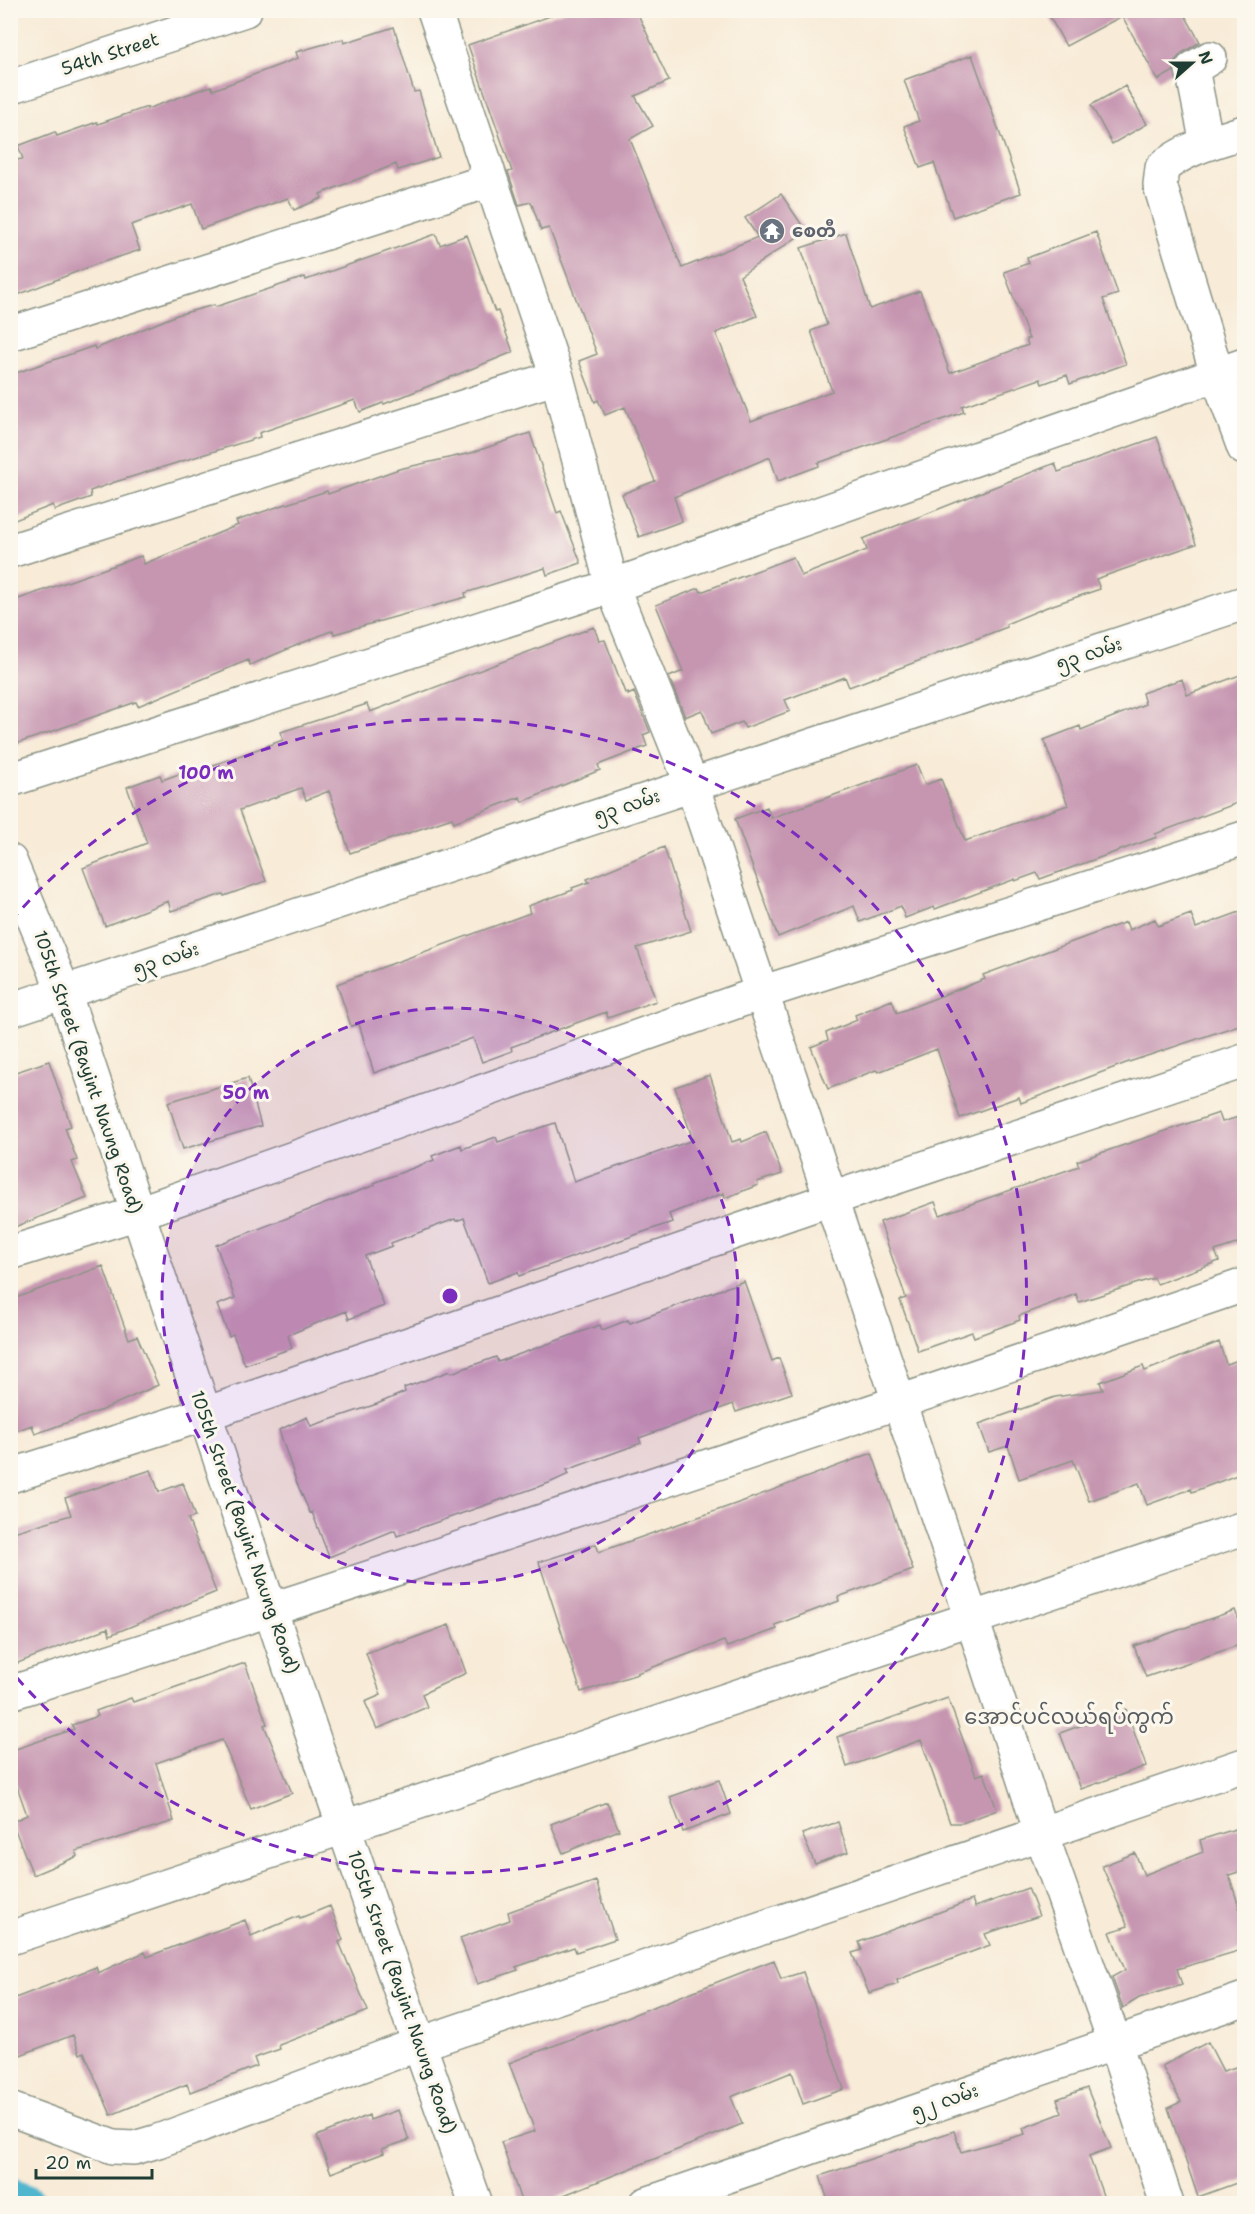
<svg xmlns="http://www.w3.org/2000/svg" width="1255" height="2214" viewBox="0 0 1255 2214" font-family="'Shantell Sans','Noto Sans Myanmar',sans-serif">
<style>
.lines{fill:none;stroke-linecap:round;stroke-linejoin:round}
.canal{stroke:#50b6ce;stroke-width:40}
.building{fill:#c696b1}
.minor-casing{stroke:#8c9486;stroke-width:36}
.minor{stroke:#fff;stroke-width:33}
.ring{fill:none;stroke:#7b2cbf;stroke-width:3;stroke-dasharray:10 8}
.labels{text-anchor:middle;stroke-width:6;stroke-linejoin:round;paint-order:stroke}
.street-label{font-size:18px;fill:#1f3d34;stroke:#fbf7ec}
.worship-label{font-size:18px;font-weight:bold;fill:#5b616d;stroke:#fbf7ec;text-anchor:start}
.quarter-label{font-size:21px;fill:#595c60;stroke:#fbf7ec}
.centre{fill:#7b2cbf;stroke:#fbf7ec;stroke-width:3}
.ring-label{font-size:18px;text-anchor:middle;font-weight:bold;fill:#7b2cbf;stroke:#fbf7ec;stroke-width:6;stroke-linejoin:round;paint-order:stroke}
</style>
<rect width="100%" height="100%" fill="#fbf7ec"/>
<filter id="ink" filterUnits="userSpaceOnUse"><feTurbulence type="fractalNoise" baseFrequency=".0167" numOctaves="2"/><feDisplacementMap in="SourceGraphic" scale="12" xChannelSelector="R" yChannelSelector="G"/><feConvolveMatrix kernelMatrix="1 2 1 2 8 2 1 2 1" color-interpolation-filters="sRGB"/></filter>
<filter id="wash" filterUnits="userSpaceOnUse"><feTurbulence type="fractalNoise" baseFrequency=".008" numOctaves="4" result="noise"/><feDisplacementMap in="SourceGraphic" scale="24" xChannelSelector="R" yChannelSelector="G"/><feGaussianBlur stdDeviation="1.35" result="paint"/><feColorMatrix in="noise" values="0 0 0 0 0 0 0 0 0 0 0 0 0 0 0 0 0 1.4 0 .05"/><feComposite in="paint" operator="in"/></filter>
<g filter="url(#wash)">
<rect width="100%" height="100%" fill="#f8ebd7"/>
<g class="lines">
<path class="canal" d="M 10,2198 L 25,2204"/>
</g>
<g id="blocks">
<path class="building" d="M 567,10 L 636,10 L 669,81 L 635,96 L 653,126 L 630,139 L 682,268 L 758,237 L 745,218 L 781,194 L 806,231 L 740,276 L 757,316 L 716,333 L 751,421 L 832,391 L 811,331 L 827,325 L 801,248 L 846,233 L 870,309 L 920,291 L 950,373 L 1028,345 L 1026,339 L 1029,339 L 1004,272 L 1029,263 L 1027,258 L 1096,232 L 1118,294 L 1103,299 L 1126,364 L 1070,384 L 1067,375 L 1042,384 L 1040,379 L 962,406 L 964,412 L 818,463 L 819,466 L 778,481 L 770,457 L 674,497 L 682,521 L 639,537 L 622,494 L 655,481 L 625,407 L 605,415 L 598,400 L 595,402 L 579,361 L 597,354 L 549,228 L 541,230 L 531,202 L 519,205 L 508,172 L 512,171 L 468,45 Z
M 1046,10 L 1182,10 L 1200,42 L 1182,53 L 1175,61 L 1174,71 L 1158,80 L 1122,16 L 1066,46 Z
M 394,27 L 414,92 L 419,91 L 439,157 L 398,170 L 396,164 L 320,194 L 322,198 L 294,210 L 288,198 L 201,229 L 192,204 L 131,225 L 140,250 L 94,265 L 10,298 L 10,161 L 23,159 L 18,146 L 55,132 L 57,136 L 97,122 L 98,124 L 147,107 L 147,109 L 211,86 L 213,90 L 298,58 L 296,52 L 343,39 L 344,43 Z
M 972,55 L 1021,193 L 953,217 L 934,163 L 920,168 L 904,126 L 919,121 L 904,80 Z
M 1125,86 L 1147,124 L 1112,144 L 1091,105 Z
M 436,234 L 440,245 L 467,235 L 495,312 L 498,311 L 513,352 L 384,404 L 383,403 L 360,412 L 355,400 L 259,433 L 260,437 L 115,482 L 90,491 L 91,497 L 55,510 L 53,505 L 10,522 L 10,375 L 94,346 L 95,349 L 177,315 L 214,305 L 215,307 L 305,277 L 306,280 Z
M 530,433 L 557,513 L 561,511 L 581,563 L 547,575 L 545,568 L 465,593 L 466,597 L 334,634 L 333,630 L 250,665 L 248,660 L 138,706 L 136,702 L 10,746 L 10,602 L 141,556 L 144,564 L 238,525 L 236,521 L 277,507 L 327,491 L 328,494 L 399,469 L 471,453 Z
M 1157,437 L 1196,544 L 1096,579 L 1100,589 L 1047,607 L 1006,624 L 1007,627 L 929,657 L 849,687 L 845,677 L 785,700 L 790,711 L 745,728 L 742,722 L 711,734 L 702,710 L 685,717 L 669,677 L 683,671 L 656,605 L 699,588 L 701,592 L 793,557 L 801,576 L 867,550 L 863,539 L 1055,463 L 1058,472 Z
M 594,627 L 599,641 L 605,640 L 625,693 L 628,692 L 628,695 L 634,692 L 650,732 L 643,735 L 647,746 L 598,765 L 600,770 L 522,802 L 520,797 L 454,822 L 452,818 L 350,853 L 329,791 L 306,800 L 301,788 L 240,810 L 266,881 L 224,896 L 223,894 L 171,911 L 168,901 L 105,926 L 83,868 L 147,843 L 127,787 L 160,775 L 162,780 L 193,769 L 194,772 L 283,740 L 281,732 L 367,704 L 370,712 Z
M 1245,673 L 1245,800 L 1155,834 L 1157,837 L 1040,879 L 1037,873 L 1015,881 L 1015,879 L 935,909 L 934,907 L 905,918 L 901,906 L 860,922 L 854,906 L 778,937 L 735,819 L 767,807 L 771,818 L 917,765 L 925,785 L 941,779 L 965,841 L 1068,805 L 1044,740 L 1080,726 L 1081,730 L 1145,704 L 1142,693 L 1182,679 L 1187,695 Z
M 664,847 L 691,931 L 637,948 L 656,1001 L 608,1018 L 606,1012 L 511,1047 L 512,1051 L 482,1062 L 473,1038 L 374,1073 L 359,1024 L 351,1026 L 337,984 L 530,913 L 528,906 L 573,890 L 572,888 L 589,882 L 587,879 Z
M 1245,910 L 1245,1023 L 1126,1063 L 1021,1103 L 1019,1097 L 960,1118 L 937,1049 L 878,1072 L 876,1070 L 828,1089 L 811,1047 L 828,1040 L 826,1033 L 857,1020 L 855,1015 L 892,1000 L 897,1013 L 985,979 L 983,975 L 1126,922 L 1129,930 L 1155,919 L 1158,926 L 1191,914 L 1196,928 Z
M 49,1061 L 71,1126 L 65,1128 L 77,1160 L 72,1162 L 87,1198 L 10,1229 L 10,1074 Z
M 710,1075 L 732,1142 L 741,1139 L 742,1142 L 766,1132 L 782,1174 L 757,1182 L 758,1185 L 725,1198 L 724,1193 L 669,1214 L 672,1222 L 519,1276 L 518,1272 L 488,1283 L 464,1218 L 456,1221 L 455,1219 L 391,1243 L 392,1246 L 365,1256 L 384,1306 L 349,1319 L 346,1311 L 288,1335 L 292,1348 L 245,1365 L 233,1334 L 229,1336 L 217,1305 L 235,1298 L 216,1245 L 375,1185 L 374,1183 L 434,1160 L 432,1156 L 461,1145 L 462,1149 L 496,1137 L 498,1142 L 555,1123 L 574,1182 L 693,1140 L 675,1087 Z
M 248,1078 L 261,1126 L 183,1149 L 168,1102 Z
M 1219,1113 L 1222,1122 L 1245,1115 L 1245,1241 L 1215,1251 L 1219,1261 L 1157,1284 L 1154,1278 L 1079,1302 L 1076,1294 L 1019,1316 L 1020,1320 L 974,1337 L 972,1332 L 918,1351 L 900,1300 L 906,1298 L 880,1222 L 935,1202 L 940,1215 L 1079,1166 L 1077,1161 Z
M 103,1266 L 129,1339 L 137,1336 L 158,1385 L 102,1410 L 35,1434 L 32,1425 L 10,1433 L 10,1300 Z
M 744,1281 L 772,1361 L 779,1358 L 792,1393 L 736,1412 L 733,1404 L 639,1438 L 641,1443 L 567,1470 L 569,1474 L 549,1483 L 397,1536 L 395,1530 L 329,1557 L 312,1512 L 310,1513 L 296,1481 L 279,1430 L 307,1417 L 311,1426 L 377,1404 L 405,1392 L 404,1388 L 450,1371 L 451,1373 L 496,1357 L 498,1362 L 600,1325 L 602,1330 L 628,1320 L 630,1323 Z
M 1219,1342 L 1226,1364 L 1245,1358 L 1245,1472 L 1192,1492 L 1191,1489 L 1147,1505 L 1139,1483 L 1089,1501 L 1073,1460 L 1019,1479 L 1008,1446 L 989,1452 L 979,1424 L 1055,1397 L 1103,1390 L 1100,1382 L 1143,1366 L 1145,1371 Z
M 872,1453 L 913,1570 L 838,1597 L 839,1601 L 775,1625 L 777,1629 L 727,1647 L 724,1641 L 637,1673 L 638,1674 L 581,1692 L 539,1562 L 596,1544 L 599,1552 L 741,1502 Z
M 151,1470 L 159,1492 L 183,1483 L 195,1517 L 188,1519 L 216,1592 L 110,1635 L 108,1628 L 10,1666 L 10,1533 L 71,1515 L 65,1498 Z
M 1235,1610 L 1245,1636 L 1245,1643 L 1146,1677 L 1134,1646 Z
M 449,1625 L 466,1673 L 422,1694 L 427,1707 L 377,1729 L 365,1702 L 381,1695 L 366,1653 L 399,1641 L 400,1643 Z
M 245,1663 L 267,1724 L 264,1725 L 292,1793 L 251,1809 L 222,1740 L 156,1763 L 174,1821 L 76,1851 L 78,1856 L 33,1875 L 12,1822 L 27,1815 L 10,1766 L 10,1751 L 74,1729 L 72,1725 L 98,1716 L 96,1711 L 131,1698 L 133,1702 Z
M 948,1698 L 976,1776 L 984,1773 L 997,1810 L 962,1823 L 950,1823 L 921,1740 L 847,1767 L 837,1737 Z
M 1126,1709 L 1146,1766 L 1081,1789 L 1060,1733 Z
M 719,1780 L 731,1814 L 683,1832 L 670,1797 Z
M 607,1802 L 619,1830 L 563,1853 L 551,1824 Z
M 838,1822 L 848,1852 L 815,1864 L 802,1834 Z
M 1245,1826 L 1245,1870 L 1229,1875 L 1245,1926 L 1245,1949 L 1177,1969 L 1182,1985 L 1139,1998 L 1123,2008 L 1112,1977 L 1125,1970 L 1110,1932 L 1128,1926 L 1102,1866 L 1135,1853 L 1144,1875 L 1203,1852 L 1200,1840 Z
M 596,1881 L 615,1939 L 576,1952 L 574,1947 L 516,1967 L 518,1970 L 477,1984 L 460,1938 L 510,1920 L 508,1912 Z
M 1028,1888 L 1039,1916 L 985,1934 L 990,1945 L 897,1980 L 898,1984 L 869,1993 L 852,1953 L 862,1950 L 859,1942 L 972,1900 L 975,1907 Z
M 330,1906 L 343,1940 L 339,1942 L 368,2011 L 279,2045 L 280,2049 L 254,2058 L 257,2066 L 190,2092 L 187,2084 L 111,2115 L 84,2052 L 80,2054 L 73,2035 L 10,2059 L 10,2000 L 96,1967 L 98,1973 L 145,1952 L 147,1957 L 245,1920 L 251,1936 L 299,1916 L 300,1918 Z
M 774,1960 L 781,1979 L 803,1972 L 844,2089 L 803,2104 L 792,2072 L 731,2097 L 742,2124 L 559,2197 L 540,2204 L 522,2204 L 501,2142 L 535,2131 L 509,2063 Z
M 1208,2042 L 1223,2071 L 1245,2064 L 1245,2180 L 1198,2197 L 1168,2108 L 1181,2102 L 1162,2066 Z
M 1087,2088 L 1111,2148 L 1089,2156 L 1106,2204 L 829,2204 L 820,2176 L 954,2131 L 961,2152 L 1025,2134 L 1023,2128 L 1062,2113 L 1057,2099 Z
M 398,2110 L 409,2140 L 382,2149 L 384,2153 L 331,2173 L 317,2136 L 369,2115 L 370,2120 Z"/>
</g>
</g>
<g filter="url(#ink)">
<use href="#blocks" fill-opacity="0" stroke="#8c9486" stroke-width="1.5"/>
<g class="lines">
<g class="minor-casing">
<path id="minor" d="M 434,10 L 557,377 L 612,586 L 692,785 L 972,1619 L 1041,1833 L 1115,2043 L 1167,2204
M 10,87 L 245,10
M 1244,132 C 1216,141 1185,148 1162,168 L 1160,185 L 1217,374 L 1244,448
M 1207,144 L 1192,69 L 1210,58
M 10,334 L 491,180
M 10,551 L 557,377
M 10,780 L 612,586 L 1244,365
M 10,861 L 64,992 C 200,1396 331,1802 476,2204
M 10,1010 L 1244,603
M 10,1253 L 138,1213 L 761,993 L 1244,838
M 10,1476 L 205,1414 L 831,1199 L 1244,1061
M 10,1693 C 424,1562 835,1425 1244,1285
M 10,1938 L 1244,1528
M 10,2109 L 113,2147 L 134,2148 L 158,2141 L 419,2044 L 1244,1765
M 646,2204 L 1244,1999"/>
</g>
<use href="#minor" class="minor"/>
</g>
</g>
<circle cx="450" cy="1296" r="288" fill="#7b2cbf" fill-opacity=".12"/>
<g class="ring">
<circle cx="450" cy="1296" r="288"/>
<path d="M11 921A577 577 0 1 1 11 1671"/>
</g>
<defs>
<g id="temple-disc" transform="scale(1.35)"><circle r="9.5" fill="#6b7280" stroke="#fbf7ec"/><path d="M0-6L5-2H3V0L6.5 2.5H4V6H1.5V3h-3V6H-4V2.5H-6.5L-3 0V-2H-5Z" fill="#fff"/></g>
</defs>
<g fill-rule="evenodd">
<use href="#temple-disc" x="772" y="231"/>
</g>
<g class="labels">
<g class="street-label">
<text transform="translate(110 54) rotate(-18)" y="6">54th Street</text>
<text transform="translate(1089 654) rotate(-18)" y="6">၅၃ လမ်း</text>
<text transform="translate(627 806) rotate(-18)" y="6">၅၃ လမ်း</text>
<text transform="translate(166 959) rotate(-18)" y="6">၅၃ လမ်း</text>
<text transform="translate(88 1072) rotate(71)" y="6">105th Street (Bayint Naung Road)</text>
<text transform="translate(245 1532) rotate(71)" y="6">105th Street (Bayint Naung Road)</text>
<text transform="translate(402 1992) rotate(71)" y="6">105th Street (Bayint Naung Road)</text>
<text transform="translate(945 2101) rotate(-19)" y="6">၅၂ လမ်း</text>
</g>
<g class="worship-label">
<text x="792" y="237">စေတီ</text>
</g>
<g class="quarter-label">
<text x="1069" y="1724">အောင်ပင်လယ်ရပ်ကွက်</text>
</g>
</g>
<circle cx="450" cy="1296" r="9" class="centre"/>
<g class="ring-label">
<text x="206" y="779">100 m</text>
<text x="246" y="1099">50 m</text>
</g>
<rect width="1255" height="2214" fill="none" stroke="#fbf7ec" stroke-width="36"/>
<g transform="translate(1192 63) rotate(69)" stroke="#fbf7ec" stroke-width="4.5" paint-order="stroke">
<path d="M0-4.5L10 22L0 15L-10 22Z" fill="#1f3d34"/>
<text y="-9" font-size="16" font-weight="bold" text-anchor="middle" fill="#1f3d34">N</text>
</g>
<path d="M36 2169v9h116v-9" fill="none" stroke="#1f3d34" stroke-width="3"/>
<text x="45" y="2169" font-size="18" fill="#1f3d34" stroke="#fbf7ec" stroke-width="4.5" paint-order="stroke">20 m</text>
</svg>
